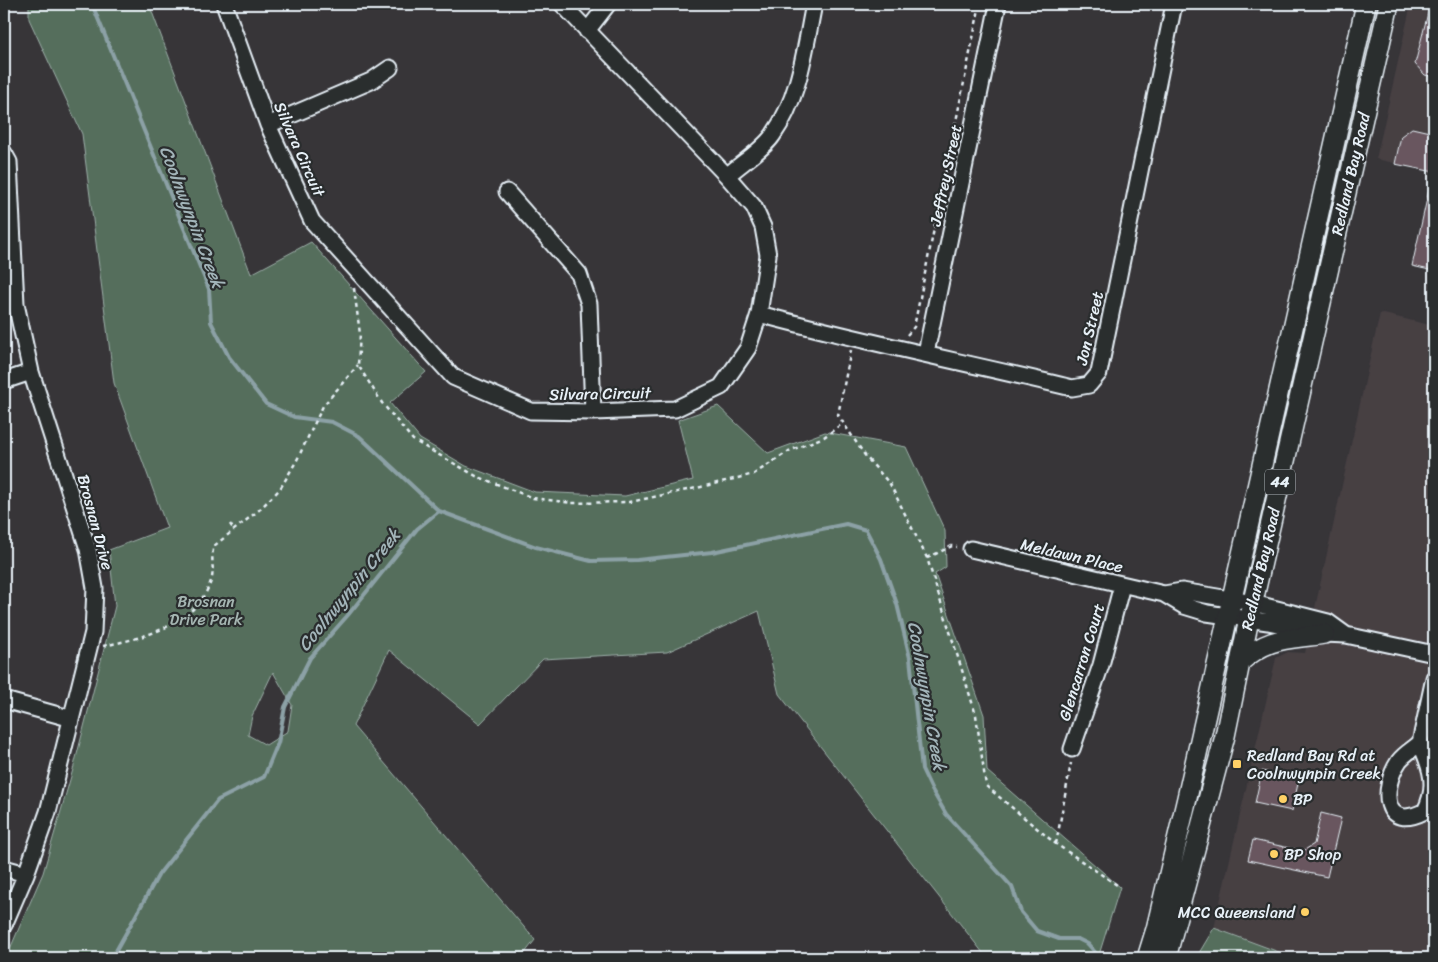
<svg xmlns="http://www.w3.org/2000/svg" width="1438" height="962" viewBox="0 0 1438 962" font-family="Sriracha,sans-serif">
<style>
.built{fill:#463f43}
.green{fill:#546e5c;stroke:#9eb0aa;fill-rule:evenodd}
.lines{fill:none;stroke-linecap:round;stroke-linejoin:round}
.stream{stroke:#8ca1a6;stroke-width:4}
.building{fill:#69575e;stroke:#e8f1f8}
.minor-casing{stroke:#e8f1f8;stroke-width:19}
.major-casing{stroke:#e8f1f8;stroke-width:22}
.path{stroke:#e8f1f8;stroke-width:2.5;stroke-dasharray:4 4;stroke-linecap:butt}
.minor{stroke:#2a2d2e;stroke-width:15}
.major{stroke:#2a2d2e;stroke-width:19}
.poi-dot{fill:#ffd166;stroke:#2a2d2e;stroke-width:2}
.labels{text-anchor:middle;stroke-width:4.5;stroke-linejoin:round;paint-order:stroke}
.shield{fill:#2a2d2e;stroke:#afb6bb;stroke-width:1}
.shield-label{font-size:15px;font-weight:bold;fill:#e8f1f8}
.street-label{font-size:16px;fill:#e8f1f8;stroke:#2a2d2e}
.park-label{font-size:16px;fill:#a5b6b2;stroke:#2a2d2e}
.poi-label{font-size:16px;fill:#e8f1f8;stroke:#2a2d2e;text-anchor:start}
.water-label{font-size:18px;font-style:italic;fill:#a3b5ba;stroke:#2a2d2e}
</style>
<rect width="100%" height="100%" fill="#373538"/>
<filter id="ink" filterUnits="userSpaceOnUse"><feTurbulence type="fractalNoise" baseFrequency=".02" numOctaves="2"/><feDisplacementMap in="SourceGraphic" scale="10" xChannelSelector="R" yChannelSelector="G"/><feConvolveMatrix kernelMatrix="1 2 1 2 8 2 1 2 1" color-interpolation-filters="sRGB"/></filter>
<g filter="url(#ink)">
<path class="built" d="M 1411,4 L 1434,4 L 1434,172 L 1376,159 Z
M 1380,313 L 1434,326 L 1434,958 L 1295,958 L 1214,928 L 1276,658 L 1288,652 L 1305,653 Z"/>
<path class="green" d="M 29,4 L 149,4 L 251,274 L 311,242 L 426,372 L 390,403 L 420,439 L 466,466 L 535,492 L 625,496 L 693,480 L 678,420 L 718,406 L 768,453 L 825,432 L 906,447 L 945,531 L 946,567 L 935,574 L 984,715 L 987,771 L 1120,887 L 1098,958 L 987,958 L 779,694 L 759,611 L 667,652 L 543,659 L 480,724 L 389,650 L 353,726 L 535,940 L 521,958 L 6,958 L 43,873 L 74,766 L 115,606 L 109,550 L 167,528 L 114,383 L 82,134 L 29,19 ZM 273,672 L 292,705 L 288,731 L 266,745 L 248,735 L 252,716 Z
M 1214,928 L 1295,958 L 1196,958 Z"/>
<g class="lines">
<path class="stream" d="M 92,4 L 209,289 L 211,322 L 229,357 L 266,404 L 294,417 L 332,422 L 359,436 L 439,511 L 536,547 L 591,561 L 637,560 L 712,552 L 846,524 L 866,530 L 881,559 L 897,604 L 910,658 L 922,769 L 932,790 L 946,814 L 1012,887 L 1021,912 L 1037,931 L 1059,939 L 1078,939 L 1088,944 L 1100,958
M 112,958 L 159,874 L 218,800 L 264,777 L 278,743 L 285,707 L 310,658 L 348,615 L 417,529 L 439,511"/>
</g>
<path class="building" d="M 1430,5 L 1434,6 L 1434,77 L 1425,75 L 1415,64 Z
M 1412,128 L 1434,133 L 1434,172 L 1395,164 L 1401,136 Z
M 1430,185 L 1434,185 L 1434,271 L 1412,266 Z
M 1262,771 L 1299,779 L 1292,811 L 1255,803 Z
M 1321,813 L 1341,818 L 1327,877 L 1248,860 L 1253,840 L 1303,851 L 1314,844 Z"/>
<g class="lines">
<g class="minor-casing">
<path id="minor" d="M 224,4 L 268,125 L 312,221 L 453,377 L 531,411 L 593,412 L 675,409 L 721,387 L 748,348 L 759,314 L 768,255 L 763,227 L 754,207 L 727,176 L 562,4
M 587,31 L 608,4
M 268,125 L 371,81 L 390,68
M 4,153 L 9,162 L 16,304 L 31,372 L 88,549 L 95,588 L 93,632 L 48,812 L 26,874 L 4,925
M 727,176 C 740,164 764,149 773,135 C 800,97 805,48 814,4
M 507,192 L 579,274 L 589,304 L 593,412
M 759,314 C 863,342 968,363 1072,388 L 1089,385 L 1099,373 L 1174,4
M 926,353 L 998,4
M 4,381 L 31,372
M 971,549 L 1164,594 L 1184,606 L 1207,613 L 1268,622 L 1324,634 L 1346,635 L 1434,654
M 1164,594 L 1182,591 L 1253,603 L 1328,622 L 1346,635
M 4,700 L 69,718
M 1420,743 C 1431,767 1438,787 1425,811 C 1382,833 1381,788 1399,761 C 1404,754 1413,749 1420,743 Z
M 1420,743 L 1434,678
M 1072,749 L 1101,665 L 1122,585
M 4,868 L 26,874"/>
</g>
<g class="major-casing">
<path id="major" d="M 1240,662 C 1270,636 1287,640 1324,634
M 1147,958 L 1156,929 L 1187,798 L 1366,4
M 1166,958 L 1225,736 L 1249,619 L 1389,4"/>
</g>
<path class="path" d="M 354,288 L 360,334 L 358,365 L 382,403 L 413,440 L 476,476 L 533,498 L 572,503 L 630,502 L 701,487 L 754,474 L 789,451 L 824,437 L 842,424
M 907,335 L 914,327 L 980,4
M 851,350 L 838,415 L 866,457 L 890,484 L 927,558 L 976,715 L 986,786 L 1056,844 L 1120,887
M 230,524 L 234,530
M 927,558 L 952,546 L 957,547
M 103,646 C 143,638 196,625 211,581 C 215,570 210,558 214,546 L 259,510 L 280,489 L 297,460 L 323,406 L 358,365
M 1056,844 L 1071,763"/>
<use href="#minor" class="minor"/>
<use href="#major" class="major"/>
</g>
</g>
<g class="poi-dot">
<rect x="1232" y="759" width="10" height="10" rx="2.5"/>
<circle cx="1283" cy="799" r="5"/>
<circle cx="1274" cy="854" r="5"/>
<circle cx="1305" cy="912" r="5"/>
</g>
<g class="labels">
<rect class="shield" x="1265" y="469.5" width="30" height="25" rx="4"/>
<g class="shield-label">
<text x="1280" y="487">44</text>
</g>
<g class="street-label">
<text transform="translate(300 149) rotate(66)" y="6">Silvara Circuit</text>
<text transform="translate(1350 174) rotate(-77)" y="6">Redland Bay Road</text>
<text transform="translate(945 175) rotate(-78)" y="6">Jeffrey Street</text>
<text transform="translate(1089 328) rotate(-77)" y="6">Jon Street</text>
<text transform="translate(600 393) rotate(-1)" y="6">Silvara Circuit</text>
<text transform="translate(96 522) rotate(75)" y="6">Brosnan Drive</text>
<text transform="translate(1072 555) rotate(13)" y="6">Meldawn Place</text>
<text transform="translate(1260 569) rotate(-77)" y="6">Redland Bay Road</text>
<text transform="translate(1081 662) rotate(-73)" y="6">Glencarron Court</text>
</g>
<g class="park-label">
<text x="206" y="607">Brosnan<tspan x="206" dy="18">Drive Park</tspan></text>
</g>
<g class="poi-label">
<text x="1247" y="761">Redland Bay Rd at<tspan x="1247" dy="18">Coolnwynpin Creek</tspan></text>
<text x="1293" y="805">BP</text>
<text x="1284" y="860">BP Shop</text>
<text x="1295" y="918" text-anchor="end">MCC Queensland</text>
</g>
<g class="water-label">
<text transform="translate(192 217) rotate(69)" y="6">Coolnwynpin Creek</text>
<text transform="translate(349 590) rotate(-51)" y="6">Coolnwynpin Creek</text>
<text transform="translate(927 696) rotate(80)" y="6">Coolnwynpin Creek</text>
</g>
</g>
<rect width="1438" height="962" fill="none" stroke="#2a2d2e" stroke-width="20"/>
<rect x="10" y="10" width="1418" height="942" fill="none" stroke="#e8f1f8" stroke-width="2" filter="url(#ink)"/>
</svg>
